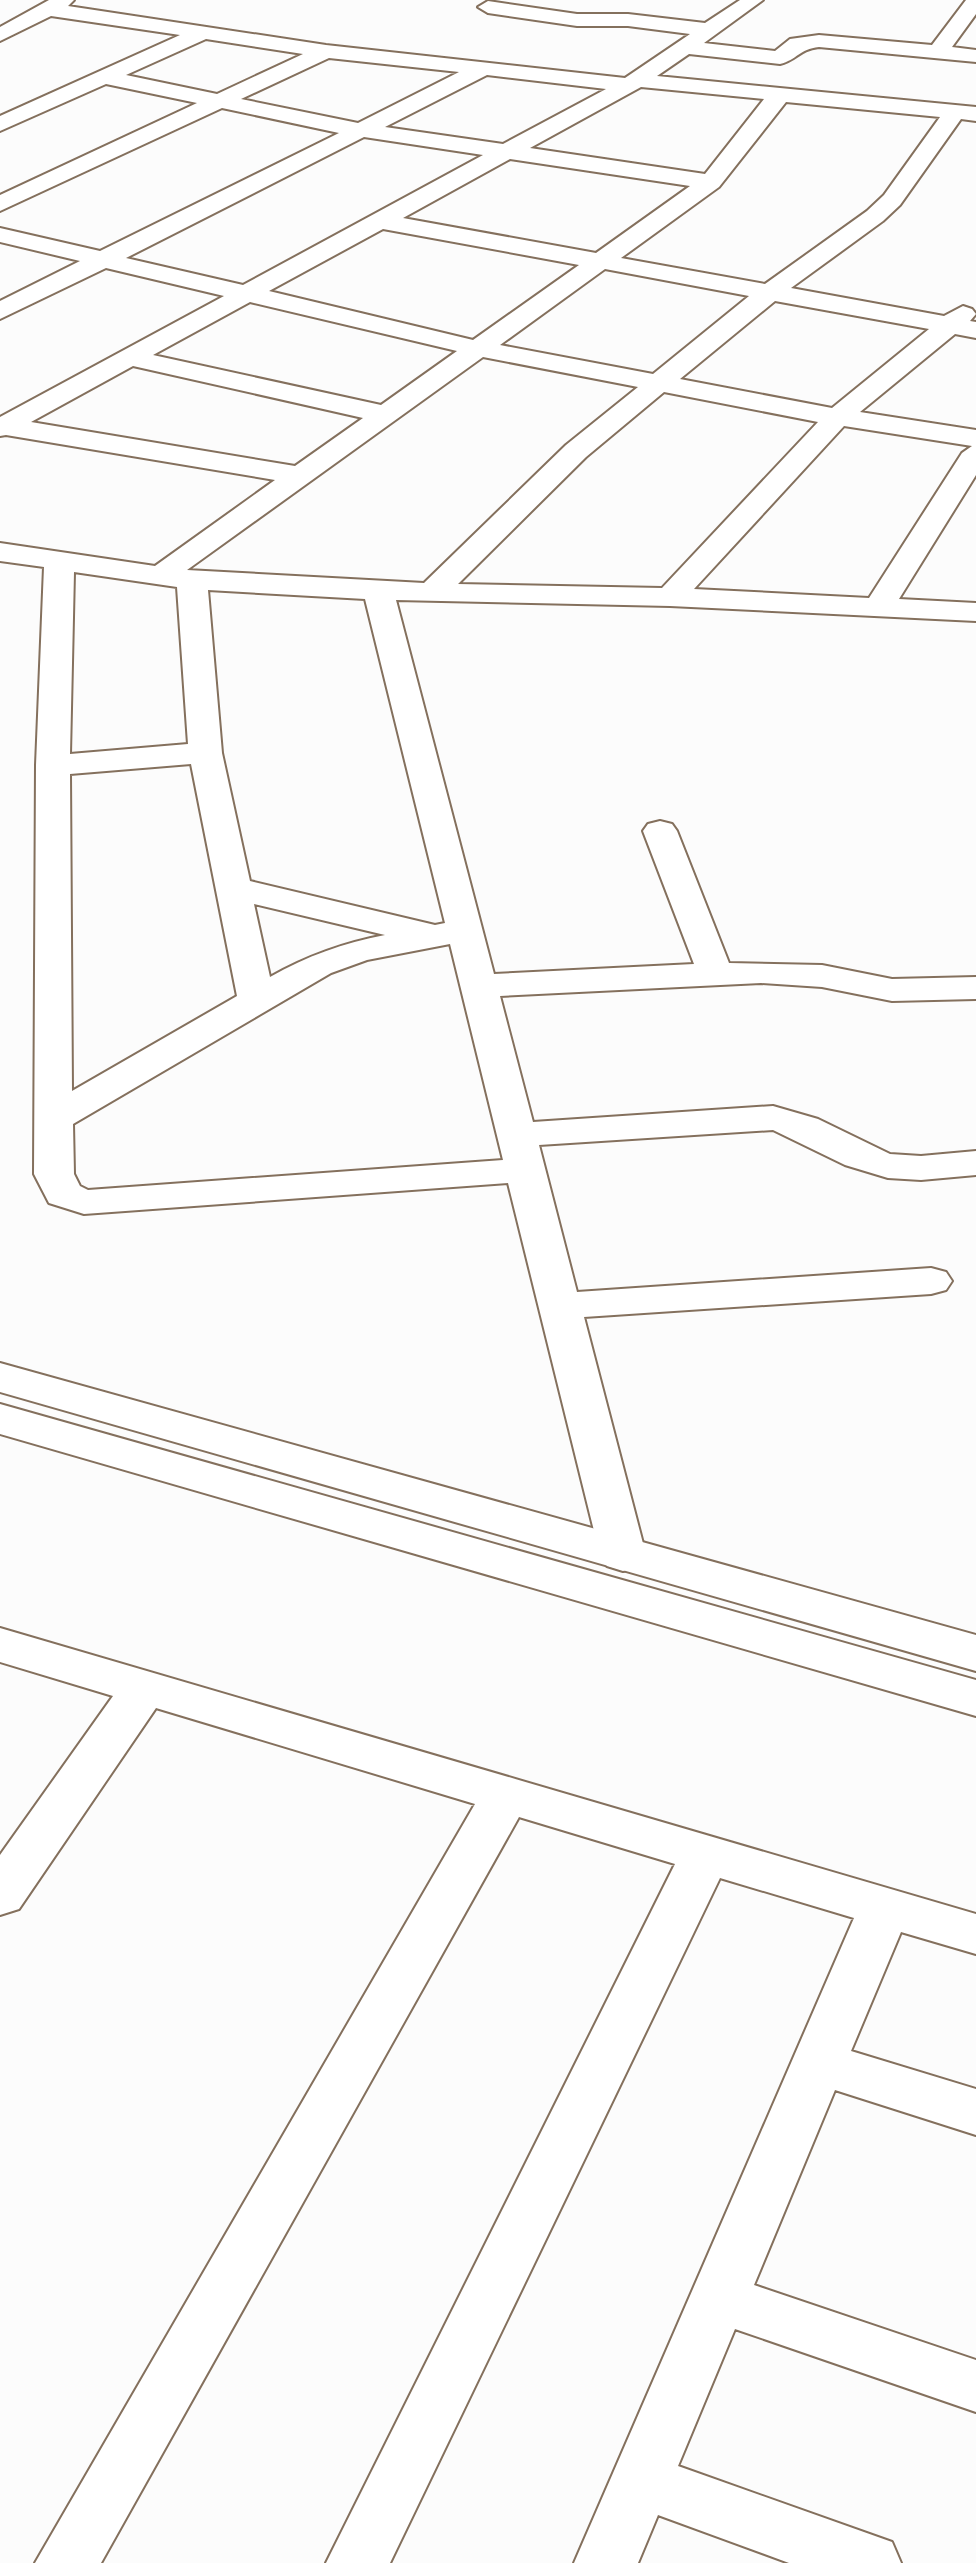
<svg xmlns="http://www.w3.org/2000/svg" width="976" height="2563" viewBox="0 0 976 2563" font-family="'Archivo Narrow',sans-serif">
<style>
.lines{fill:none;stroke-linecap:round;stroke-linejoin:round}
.street-casing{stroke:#84705d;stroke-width:4}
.secondary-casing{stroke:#84705d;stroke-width:4}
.street{fill:#fff;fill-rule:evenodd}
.secondary{fill:#fff;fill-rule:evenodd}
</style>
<rect width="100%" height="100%" fill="#fcfcfc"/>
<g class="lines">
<g class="street-casing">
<path id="street" d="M 49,0 L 74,0 L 68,6 L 326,45 L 625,78 L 690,34 L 628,26 L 577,26 L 488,13 L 478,7 L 488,1 L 577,14 L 628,14 L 705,23 L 740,0 L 763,0 L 704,43 L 775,51 L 790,39 L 819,35 L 932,45 L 966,0 L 976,0 L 976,14 L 952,47 L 976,50 L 976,62 L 819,47 C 799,49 797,60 780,64 L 689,54 L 657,76 L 976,107 L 976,121 L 961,119 L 900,205 L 883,221 L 791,288 L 944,316 L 963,306 L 972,309 L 976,314 L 970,321 L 976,322 L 976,338 L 955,334 L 860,412 L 976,430 L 976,475 L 899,599 L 976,603 L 976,621 L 670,606 L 396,600 L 494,974 L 694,964 L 643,831 L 648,824 L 660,821 L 672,824 L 677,831 L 729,963 L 822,965 L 892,979 L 976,977 L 976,999 L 892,1001 L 822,987 L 761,983 L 500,996 L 533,1122 L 773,1106 L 818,1119 L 890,1154 L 921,1156 L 976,1151 L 976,1175 L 921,1180 L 888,1178 L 845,1165 L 773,1130 L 539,1145 L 577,1292 L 931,1268 L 946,1272 L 952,1281 L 946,1290 L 931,1294 L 584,1317 L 646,1555 L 639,1566 L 623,1571 L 607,1566 L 600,1555 L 508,1183 L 84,1214 L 49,1203 L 34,1174 L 36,765 L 44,567 L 0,561 L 0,543 L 155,566 L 275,480 L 6,435 L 0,436 L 0,417 L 224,296 L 106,268 L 0,319 L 0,301 L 80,261 L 0,242 L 0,228 L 100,251 L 339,133 L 222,108 L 0,211 L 0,195 L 197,103 L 106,84 L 0,131 L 0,116 L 180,35 L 51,16 L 0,41 L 0,27 ZM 206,39 L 303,54 L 217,94 L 126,75 ZM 329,58 L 459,72 L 358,123 L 241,99 ZM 487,75 L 606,89 L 503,144 L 385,127 ZM 641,87 L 764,99 L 705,174 L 530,148 ZM 786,102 L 940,117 L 884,195 L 867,211 L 765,284 L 621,258 L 719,187 ZM 364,137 L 483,155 L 243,285 L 126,258 ZM 510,159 L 690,186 L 596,253 L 403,218 ZM 383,229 L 579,265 L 473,340 L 269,291 ZM 605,269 L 749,296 L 653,374 L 500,345 ZM 775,301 L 929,329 L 832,408 L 680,379 ZM 250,302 L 457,351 L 381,405 L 153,355 ZM 483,357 L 638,387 L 566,445 L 424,583 L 187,570 ZM 133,366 L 363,418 L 295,466 L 31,422 ZM 664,392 L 818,422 L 662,588 L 458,584 L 586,457 ZM 844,426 L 972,446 L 962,453 L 869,598 L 694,589 ZM 74,572 L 177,587 L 188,744 L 70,754 ZM 208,590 L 365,599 L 445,923 L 435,925 L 250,881 L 222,753 ZM 191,764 L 237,996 L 72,1091 L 70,774 ZM 254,904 L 385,935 C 343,943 307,956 270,977 ZM 450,944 L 503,1160 L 88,1190 L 80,1186 L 74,1174 L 73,1124 L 331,973 L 367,960 Z
M 0,1628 L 976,1914 L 976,1954 L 901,1932 L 851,2051 L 976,2089 L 976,2135 L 835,2090 L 754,2285 L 976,2360 L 976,2412 L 735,2329 L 678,2466 L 892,2542 L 901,2563 L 789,2563 L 658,2515 L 638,2563 L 574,2563 L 854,1918 L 720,1878 L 390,2563 L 326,2563 L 675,1864 L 519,1817 L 101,2563 L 35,2563 L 475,1804 L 156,1708 L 19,1909 L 0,1915 L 0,1855 L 113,1696 L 0,1662 Z"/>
</g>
<g class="secondary-casing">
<path id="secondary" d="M 0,1363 L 976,1635 L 976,1671 L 0,1392 Z
M 0,1404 L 976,1680 L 976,1716 L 0,1434 Z"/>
</g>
<use href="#street" class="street"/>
<use href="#secondary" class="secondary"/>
</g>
</svg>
